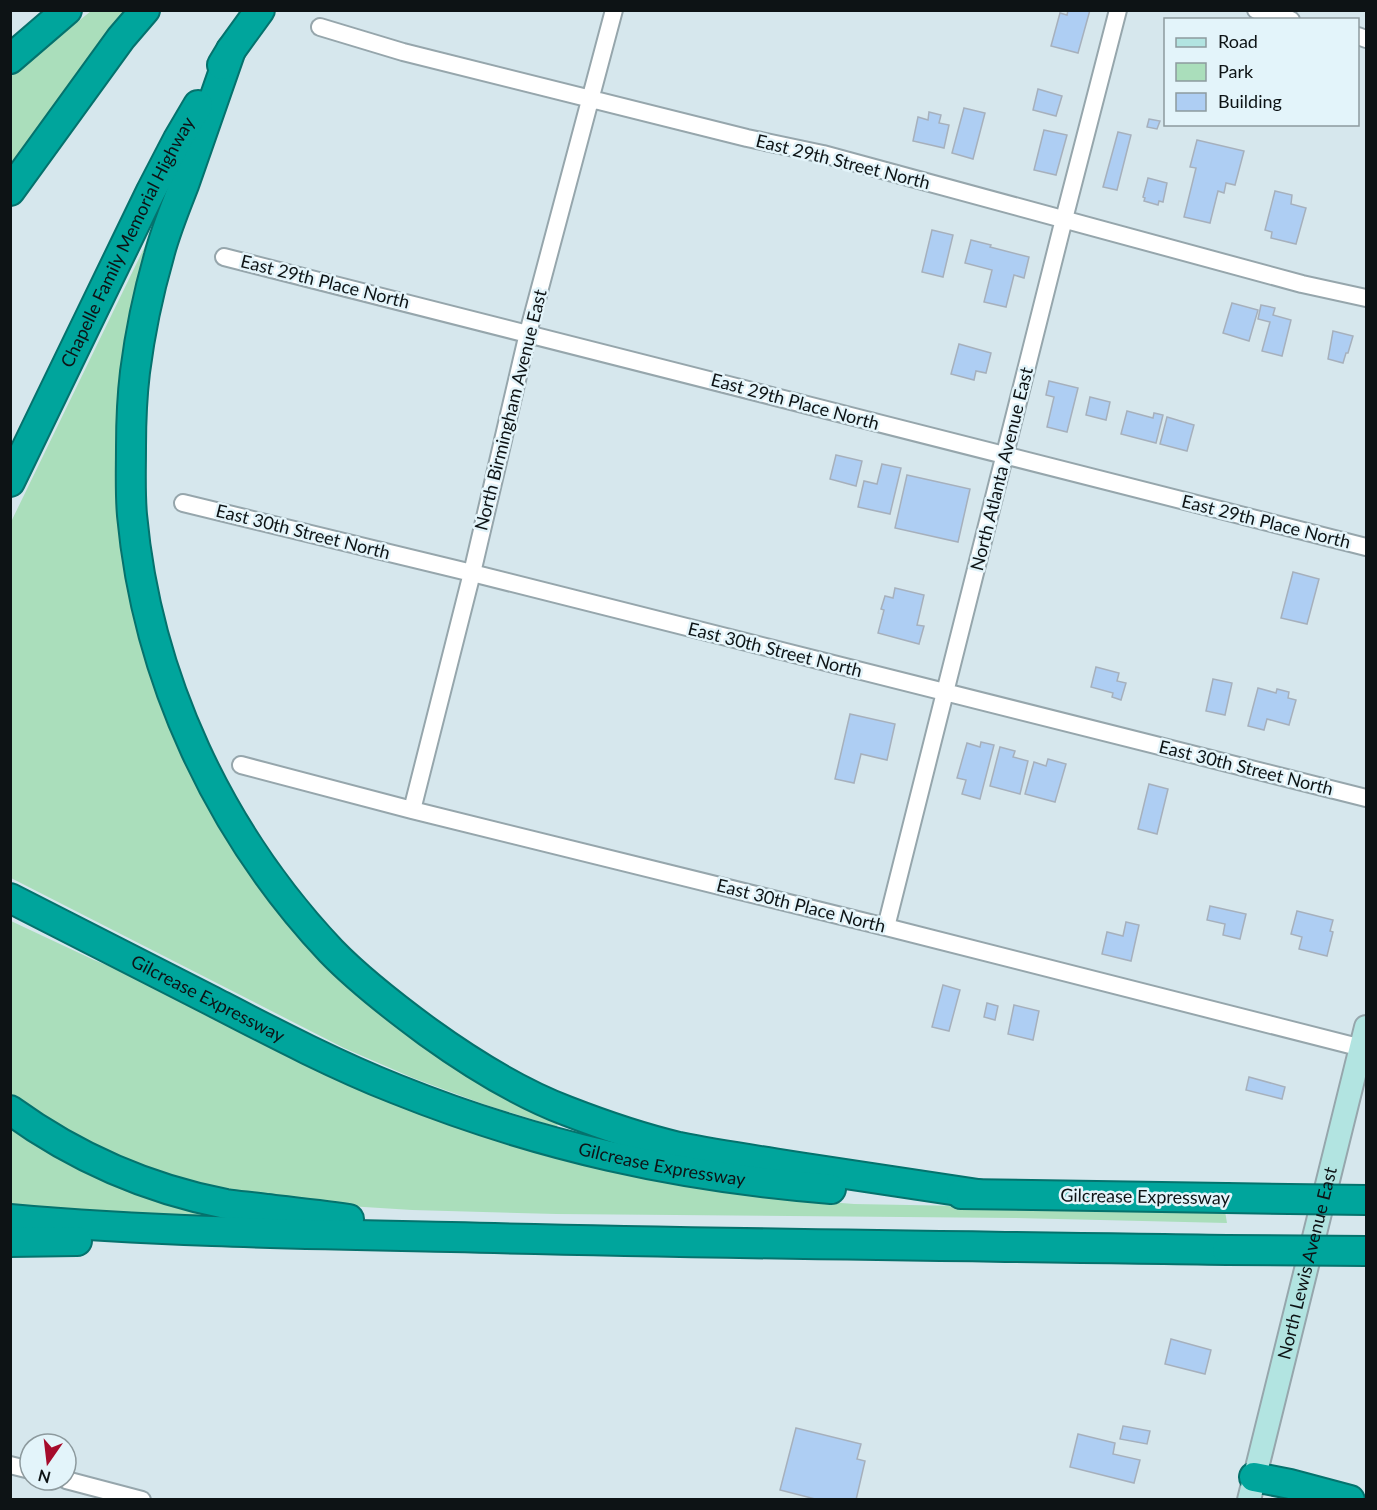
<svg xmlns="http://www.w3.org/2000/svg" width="1377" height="1510" viewBox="0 0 1377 1510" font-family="Lato,sans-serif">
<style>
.green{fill:#aadebb}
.building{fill:#aecef3;stroke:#a6b0bc;stroke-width:1.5}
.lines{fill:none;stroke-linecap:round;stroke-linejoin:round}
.minor-casing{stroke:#96a6ac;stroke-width:20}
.secondary-casing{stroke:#96a6ac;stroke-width:26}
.motorway-casing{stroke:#05726d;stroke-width:32}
.minor{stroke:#fff;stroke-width:16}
.secondary{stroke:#b2e4e1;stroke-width:22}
.motorway{stroke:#00a59c;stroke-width:28}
.motorway-bridge-casing{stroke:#05726d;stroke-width:32;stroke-linecap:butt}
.motorway-bridge{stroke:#00a59c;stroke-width:28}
.labels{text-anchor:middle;stroke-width:5;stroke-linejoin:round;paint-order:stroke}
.street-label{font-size:18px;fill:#0d1315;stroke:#e3f4fa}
</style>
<rect width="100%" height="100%" fill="#d6e7ed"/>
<path class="green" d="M 91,11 L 128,11 L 11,175 L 10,77 Z
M 146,244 L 152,245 L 133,326 L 143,632 L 294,922 L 559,1118 L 557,1127 L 483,1104 L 413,1078 L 344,1048 L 11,878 L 10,524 Z
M 11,921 L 94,960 L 151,983 L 444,1119 L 546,1156 L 632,1176 L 767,1197 L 854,1204 L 1225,1211 L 1227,1223 L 1014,1218 L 556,1214 L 412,1210 L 269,1201 L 234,1194 L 113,1160 L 51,1125 L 11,1095 Z
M 10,1125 L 226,1214 L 224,1221 L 11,1210 Z"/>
<path class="building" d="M 1068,10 L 1090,10 L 1078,53 L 1051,46 L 1060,13 L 1067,15 Z
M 1038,89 L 1062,96 L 1056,116 L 1033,110 Z
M 964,108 L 985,113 L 973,159 L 952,153 Z
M 929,112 L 941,115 L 939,123 L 949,125 L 944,148 L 913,141 L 918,117 L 928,120 Z
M 1149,119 L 1160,121 L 1157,129 L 1147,127 Z
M 1044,130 L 1067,135 L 1056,175 L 1034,170 Z
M 1118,132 L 1131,135 L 1117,190 L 1103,187 Z
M 1197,140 L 1244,151 L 1235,185 L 1226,183 L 1224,193 L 1218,191 L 1210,223 L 1184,217 L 1196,168 L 1190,167 Z
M 1148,178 L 1167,183 L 1163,202 L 1159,201 L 1158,205 L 1144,201 L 1145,198 L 1143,197 Z
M 1275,191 L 1292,195 L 1291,204 L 1306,208 L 1296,244 L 1271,238 L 1272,232 L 1265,230 Z
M 932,230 L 953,235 L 943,277 L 922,272 Z
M 971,240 L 991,245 L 990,247 L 1029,257 L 1024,278 L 1014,275 L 1006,307 L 984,302 L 992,270 L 965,263 Z
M 1232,303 L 1258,310 L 1249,341 L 1223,333 Z
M 1261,305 L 1275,308 L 1273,315 L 1291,320 L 1282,356 L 1262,351 L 1270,322 L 1258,319 Z
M 1333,331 L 1353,336 L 1348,353 L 1346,353 L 1343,363 L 1328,359 Z
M 959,344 L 991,353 L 986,373 L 976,371 L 974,380 L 951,374 Z
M 1049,381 L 1078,388 L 1067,432 L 1047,427 L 1054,397 L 1046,395 Z
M 1090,397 L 1110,402 L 1106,420 L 1086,415 Z
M 1127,411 L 1153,418 L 1154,413 L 1163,415 L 1156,443 L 1121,434 Z
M 1167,417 L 1194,425 L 1187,451 L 1160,444 Z
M 836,455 L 862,461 L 856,486 L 830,479 Z
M 882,464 L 901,468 L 890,514 L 858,507 L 864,481 L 877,484 Z
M 907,475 L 970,489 L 958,542 L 895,528 Z
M 1293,572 L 1319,579 L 1307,624 L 1281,618 Z
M 895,588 L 924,595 L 917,625 L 924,626 L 919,644 L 878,633 L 884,610 L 881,609 L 885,596 L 893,598 Z
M 1096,667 L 1119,673 L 1117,681 L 1126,683 L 1121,700 L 1112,697 L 1113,693 L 1091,687 Z
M 1213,679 L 1232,683 L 1225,715 L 1206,711 Z
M 1258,688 L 1276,693 L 1277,689 L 1289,692 L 1288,698 L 1296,700 L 1289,725 L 1267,719 L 1264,730 L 1248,726 Z
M 850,714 L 895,724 L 887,760 L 861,754 L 854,783 L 835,779 Z
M 981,742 L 994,745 L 980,799 L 962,794 L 966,780 L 957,778 L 967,743 L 980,747 Z
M 1000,747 L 1015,751 L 1013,757 L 1028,761 L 1020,794 L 990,786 Z
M 1048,759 L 1066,764 L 1055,802 L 1025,794 L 1034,762 L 1046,766 Z
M 1149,784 L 1168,789 L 1157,834 L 1138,829 Z
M 1210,906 L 1246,914 L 1240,939 L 1223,935 L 1225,924 L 1207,920 Z
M 1297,911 L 1333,920 L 1330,931 L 1333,932 L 1327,956 L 1299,949 L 1302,937 L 1291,934 Z
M 1126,922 L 1139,925 L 1131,961 L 1102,954 L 1107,932 L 1123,936 Z
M 943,985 L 960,990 L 949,1031 L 932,1027 Z
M 987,1003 L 998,1006 L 995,1020 L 984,1017 Z
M 1014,1005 L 1039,1011 L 1033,1040 L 1008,1034 Z
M 1249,1077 L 1285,1087 L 1282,1099 L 1246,1090 Z
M 1171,1339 L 1211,1350 L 1205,1374 L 1165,1364 Z
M 1123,1426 L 1150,1431 L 1147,1444 L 1120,1439 Z
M 796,1428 L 861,1444 L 857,1459 L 865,1461 L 856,1500 L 819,1500 L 780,1490 Z
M 1078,1434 L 1115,1443 L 1113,1454 L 1140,1460 L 1134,1483 L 1070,1467 Z"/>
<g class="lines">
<g class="minor-casing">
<path id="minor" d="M 1256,10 L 1291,20
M 320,27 L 403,52 L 747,138 L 823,154 L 1302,284 L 1366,298
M 1358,36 L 1366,39
M 224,257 C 605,352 985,451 1366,547
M 183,503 L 472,573 L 1366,798
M 241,765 L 412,810 L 886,927 L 1362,1048
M 412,810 L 472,573 L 528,333 L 614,10
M 886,927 L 1064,219 L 1118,10
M 10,1465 L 30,1470
M 66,1480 L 142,1500"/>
</g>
<g class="secondary-casing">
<g id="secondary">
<path id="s1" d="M 1249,1500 L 1366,1027"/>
</g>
</g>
<g class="motorway-casing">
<g id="motorway">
<path d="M 231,50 C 215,95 200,140 184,185 C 175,208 165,232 159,256 C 148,294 140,333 135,372 C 132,397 131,422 131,447 C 131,470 130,492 132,515 C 147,678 219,832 331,951 C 360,981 394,1007 428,1032 C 471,1063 517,1092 567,1111 C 603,1125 641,1138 679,1147 C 723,1156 768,1162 812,1169 C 867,1177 923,1186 978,1194"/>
<path d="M 10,59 L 67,10"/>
<path d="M 222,65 L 231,50 L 260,10"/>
<path d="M 10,191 L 121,38 L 145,10"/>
<path id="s2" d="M 10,482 L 151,191 L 178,139 L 198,105"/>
<path id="s3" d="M 10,898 C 78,932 145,967 212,1001 C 272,1032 333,1064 396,1089 C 538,1146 678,1177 831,1189"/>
<path d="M 10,1110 C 75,1157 148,1189 226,1204 C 240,1206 254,1207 267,1209 C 294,1212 322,1215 349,1219"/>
<path d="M 961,1194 L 1226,1198"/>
<path d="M 10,1219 C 157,1232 304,1234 451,1237 C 709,1244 968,1246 1227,1250"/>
<path d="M 10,1242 L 77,1241"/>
<path d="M 1254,1477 L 1290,1484 L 1350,1500"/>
</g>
</g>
<use href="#minor" class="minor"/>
<use href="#secondary" class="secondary"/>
<use href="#motorway" class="motorway"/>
<g class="motorway-bridge-casing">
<path id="motorway-bridge" d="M 1226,1198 L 1366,1200
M 1227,1250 L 1366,1251"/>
</g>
<use href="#motorway-bridge" class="motorway-bridge"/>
</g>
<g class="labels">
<g class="street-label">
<text transform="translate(843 162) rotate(14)" y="6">East 29th Street North</text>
<text dy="6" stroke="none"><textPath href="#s2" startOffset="267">Chapelle Family Memorial Highway</textPath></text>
<text transform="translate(325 282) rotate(14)" y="6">East 29th Place North</text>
<text transform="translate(795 402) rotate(15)" y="6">East 29th Place North</text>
<text transform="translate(511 410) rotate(-76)" y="6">North Birmingham Avenue East</text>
<text transform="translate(1002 469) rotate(-76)" y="6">North Atlanta Avenue East</text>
<text transform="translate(1266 522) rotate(14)" y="6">East 29th Place North</text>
<text transform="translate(303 532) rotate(14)" y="6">East 30th Street North</text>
<text transform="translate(775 650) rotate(14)" y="6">East 30th Street North</text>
<text transform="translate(1246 768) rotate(14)" y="6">East 30th Street North</text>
<text transform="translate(801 906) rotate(14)" y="6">East 30th Place North</text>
<text dy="6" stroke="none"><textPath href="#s3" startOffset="222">Gilcrease Expressway</textPath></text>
<text dy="6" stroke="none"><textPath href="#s3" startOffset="708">Gilcrease Expressway</textPath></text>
<text transform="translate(1145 1197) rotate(1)" y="6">Gilcrease Expressway</text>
<text dy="6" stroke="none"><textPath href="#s1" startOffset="244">North Lewis Avenue East</textPath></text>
</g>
</g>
<rect width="1377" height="1510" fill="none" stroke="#0d1315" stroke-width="24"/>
<rect x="1164" y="18" width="195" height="108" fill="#e3f4fa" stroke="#8d9a9e" stroke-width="1.5"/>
<rect x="1176" y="38" width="30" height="9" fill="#b2e4e1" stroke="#8d9a9e" stroke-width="1.5"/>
<text x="1218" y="48" font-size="18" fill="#0d1315">Road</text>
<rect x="1176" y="63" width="30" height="18" fill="#aadebb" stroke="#8d9a9e" stroke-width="1.5"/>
<text x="1218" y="78" font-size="18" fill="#0d1315">Park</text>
<rect x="1176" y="93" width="30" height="18" fill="#aecef3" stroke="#8d9a9e" stroke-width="1.5"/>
<text x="1218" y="108" font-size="18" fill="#0d1315">Building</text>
<g transform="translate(48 1462) rotate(194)"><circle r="28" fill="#e3f4fa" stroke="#8d9a9e" stroke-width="1.5"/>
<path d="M0-4.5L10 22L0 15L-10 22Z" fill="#a60b2b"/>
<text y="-9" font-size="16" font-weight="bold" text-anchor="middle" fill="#0d1315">N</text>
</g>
</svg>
